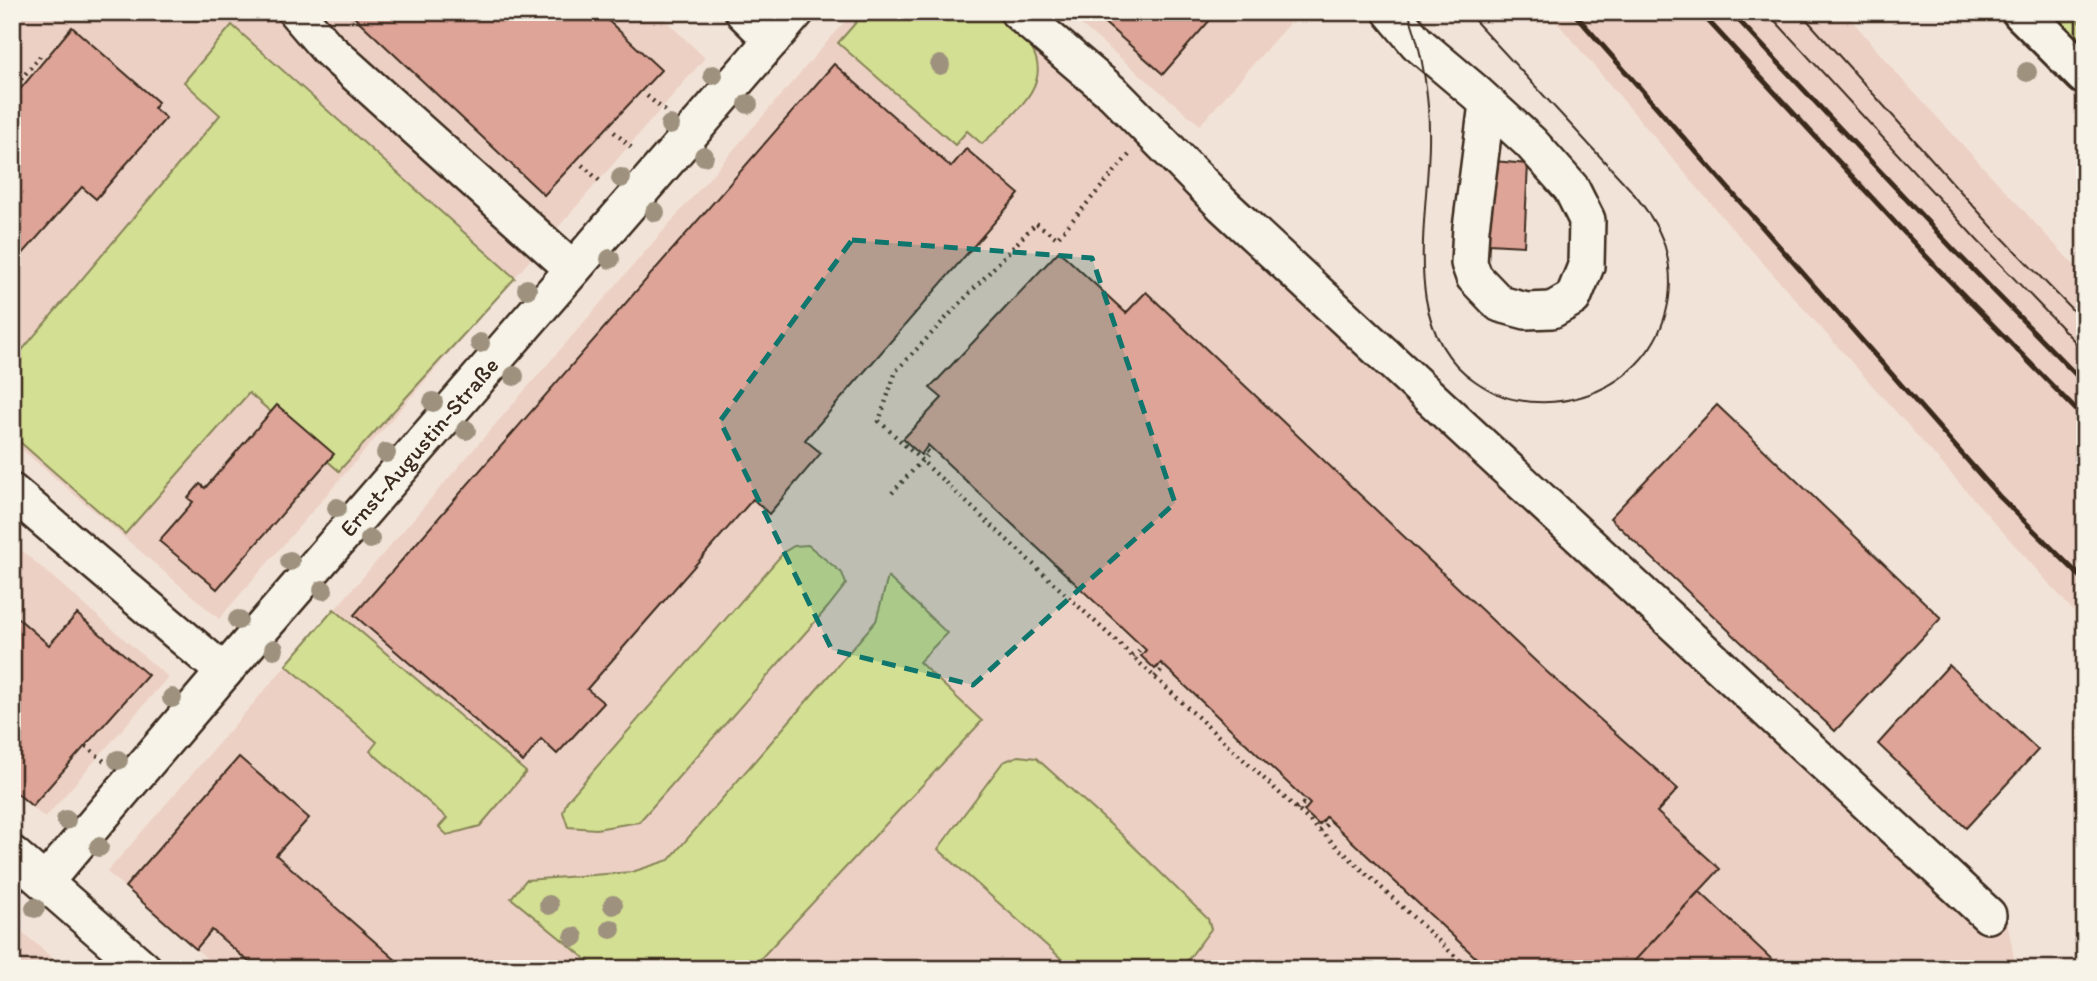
<svg xmlns="http://www.w3.org/2000/svg" width="2097" height="981" viewBox="0 0 2097 981" font-family="Itim,sans-serif">
<style>
.built{fill:#ecd0c4}
.green{fill:#d3df92;stroke:#878458;stroke-width:2}
.building{fill:#dda497;stroke:#3b2a1e;stroke-width:2}
.lines{fill:none;stroke-linecap:round;stroke-linejoin:round}
.minor-casing{stroke:#3b2a1e;stroke-width:40}
.major-casing{stroke:#3b2a1e;stroke-width:44}
.path{stroke:#3b2a1e;stroke-width:4.5;stroke-dasharray:2 5;stroke-linecap:butt}
.minor{stroke:#f7f3e8;stroke-width:35}
.major{stroke:#f7f3e8;stroke-width:38}
.tram{stroke:#3b2a1e;stroke-width:2}
.rail{stroke:#3b2a1e;stroke-width:5}
.tree{fill:#9e917e}
.marked{fill:#0f766e;fill-opacity:0.2;stroke:#0f766e;stroke-width:5;stroke-dasharray:14 9;stroke-linejoin:round}
.labels{text-anchor:middle;stroke-width:5;stroke-linejoin:round;paint-order:stroke}
.street-label{font-size:23px;fill:#3b2a1e;stroke:#f7f3e8}
</style>
<rect width="100%" height="100%" fill="#f2e3d8"/>
<filter id="ink" filterUnits="userSpaceOnUse"><feTurbulence type="fractalNoise" baseFrequency=".0143" numOctaves="2"/><feDisplacementMap in="SourceGraphic" scale="14" xChannelSelector="R" yChannelSelector="G"/><feConvolveMatrix kernelMatrix="1 2 1 2 8 2 1 2 1" color-interpolation-filters="sRGB"/></filter>
<g filter="url(#ink)">
<path class="built" d="M 12,12 L 657,12 L 705,58 L 219,619 L 12,441 Z
M 853,12 L 1042,12 L 1833,751 L 2006,915 L 2016,969 L 219,969 L 107,872 Z
M 1066,12 L 1299,12 L 1200,125 Z
M 1548,12 L 1845,12 L 1897,74 L 2085,277 L 2085,624 L 1730,226 Z
M 12,542 L 168,677 L 45,818 L 12,790 Z
M 12,923 L 65,969 L 12,969 Z"/>
<path class="green" d="M 865,12 L 997,12 C 1069,69 1034,95 982,144 L 967,131 L 955,145 L 838,43 Z
M 2048,12 L 2069,12 L 2085,28 L 2085,49 Z
M 232,25 L 515,278 L 339,471 L 249,393 L 125,534 L 12,435 L 12,362 L 220,115 L 184,82 Z
M 808,545 L 842,573 L 846,584 L 828,607 L 639,822 L 596,829 L 568,827 L 563,812 L 567,801 L 784,552 L 794,546 Z
M 888,577 L 947,633 L 919,662 L 982,721 L 751,969 L 598,969 L 511,898 L 526,880 L 632,872 L 669,860 L 876,621 Z
M 334,609 L 526,772 L 480,826 L 447,835 L 439,827 L 447,818 L 370,751 L 377,742 L 286,665 Z
M 1018,756 L 1036,758 L 1121,834 L 1208,919 L 1211,929 L 1181,969 L 1073,969 L 938,849 L 1003,762 Z"/>
<path class="building" d="M 349,12 L 599,12 L 661,70 L 544,195 Z
M 1092,12 L 1217,12 L 1163,74 Z
M 72,27 L 158,102 L 154,108 L 166,118 L 96,199 L 82,187 L 12,266 L 12,99 Z
M 834,64 L 951,167 L 966,149 L 1019,194 L 805,440 L 821,453 L 769,514 L 753,499 L 587,689 L 604,703 L 557,754 L 541,739 L 523,762 L 354,615 Z
M 1493,161 L 1528,164 L 1524,246 L 1488,244 Z
M 1059,251 L 1126,313 L 1146,292 L 1547,672 L 1678,789 L 1657,812 L 1720,869 L 1627,969 L 1488,969 L 1326,817 L 1319,825 L 1304,811 L 1310,804 L 1161,663 L 1155,669 L 1141,656 L 1146,650 L 928,445 L 921,455 L 903,439 L 942,398 L 930,388 Z
M 277,405 L 334,454 L 217,589 L 159,541 L 193,502 L 188,498 L 200,484 L 205,488 Z
M 1717,405 L 1941,618 L 1835,731 L 1610,518 Z
M 12,613 L 49,645 L 77,614 L 148,675 L 32,806 L 12,789 Z
M 1949,665 L 2038,750 L 1966,828 L 1878,744 Z
M 239,757 L 309,818 L 276,855 L 406,969 L 257,969 L 212,930 L 196,949 L 125,887 Z
M 1699,891 L 1782,969 L 1627,969 Z"/>
<g class="lines">
<g class="minor-casing">
<g id="minor">
<path d="M 296,12 L 327,48 L 573,269"/>
<path d="M 743,12 L 772,40"/>
<path d="M 1018,12 L 1114,94 L 1223,205 L 1988,915"/>
<path d="M 1391,12 L 1417,43 L 1474,91 L 1531,143 L 1571,188 L 1587,220 L 1586,266 L 1573,298 L 1552,310 L 1526,311 L 1500,304 L 1474,277 L 1469,263 L 1471,228 L 1487,104"/>
<path d="M 12,492 L 224,672"/>
<path d="M 12,854 L 144,969"/>
<path id="s1" d="M 45,882 L 224,672 L 796,12"/>
</g>
</g>
<g class="major-casing">
<path id="major" d="M 2022,12 L 2085,75"/>
</g>
<path class="path" d="M 12,90 L 41,55
M 647,96 L 665,111
M 614,132 L 634,150
M 1129,155 L 1057,238 L 1036,223 L 896,371 L 879,421 L 1469,969
M 582,165 L 602,183
M 892,493 L 929,453 L 925,450
M 1133,657 L 1140,650 L 1144,653
M 1155,677 L 1162,670 L 1158,667
M 86,746 L 104,761
M 1297,810 L 1303,804 L 1307,808
M 1320,831 L 1327,824 L 1323,821"/>
<use href="#minor" class="minor"/>
<use href="#major" class="major"/>
<path class="tram" d="M 1408,12 C 1423,52 1430,100 1429,143 C 1428,221 1399,330 1475,381 C 1488,390 1502,398 1518,400 C 1610,416 1691,341 1665,247 C 1658,224 1644,206 1629,188 L 1467,12
M 1767,12 L 1977,240 L 2085,352
M 1800,12 L 1994,229 L 2085,323"/>
<path class="rail" d="M 1573,12 L 1999,496 L 2085,581
M 1700,12 L 1939,270 L 2085,419
M 1731,12 L 1953,249 L 2085,384"/>
</g>
<g class="tree">
<circle cx="940" cy="65" r="10"/>
<circle cx="2027" cy="72" r="10"/>
<circle cx="713" cy="75" r="10"/>
<circle cx="748" cy="104" r="10"/>
<circle cx="670" cy="125" r="10"/>
<circle cx="704" cy="156" r="10"/>
<circle cx="621" cy="178" r="10"/>
<circle cx="655" cy="212" r="10"/>
<circle cx="610" cy="259" r="10"/>
<circle cx="527" cy="289" r="10"/>
<circle cx="480" cy="343" r="10"/>
<circle cx="514" cy="376" r="10"/>
<circle cx="433" cy="402" r="10"/>
<circle cx="466" cy="430" r="10"/>
<circle cx="386" cy="453" r="10"/>
<circle cx="337" cy="508" r="10"/>
<circle cx="370" cy="539" r="10"/>
<circle cx="290" cy="561" r="10"/>
<circle cx="323" cy="590" r="10"/>
<circle cx="238" cy="620" r="10"/>
<circle cx="274" cy="649" r="10"/>
<circle cx="172" cy="698" r="10"/>
<circle cx="118" cy="760" r="10"/>
<circle cx="66" cy="820" r="10"/>
<circle cx="99" cy="847" r="10"/>
<circle cx="549" cy="905" r="10"/>
<circle cx="613" cy="905" r="10"/>
<circle cx="35" cy="908" r="10"/>
<circle cx="611" cy="929" r="10"/>
<circle cx="574" cy="937" r="10"/>
</g>
</g>
<path class="marked" d="M 852,240 L 1092,258 L 1175,503 L 973,685 L 832,650 L 720,421 Z"/>
<g class="labels">
<g class="street-label">
<text dy="8" stroke="none"><textPath href="#s1" startOffset="574">Ernst-Augustin-Straße</textPath></text>
</g>
</g>
<rect width="2097" height="981" fill="none" stroke="#f7f3e8" stroke-width="42"/>
<rect x="21" y="21" width="2055" height="939" fill="none" stroke="#3b2a1e" stroke-width="2.5" filter="url(#ink)"/>
</svg>
